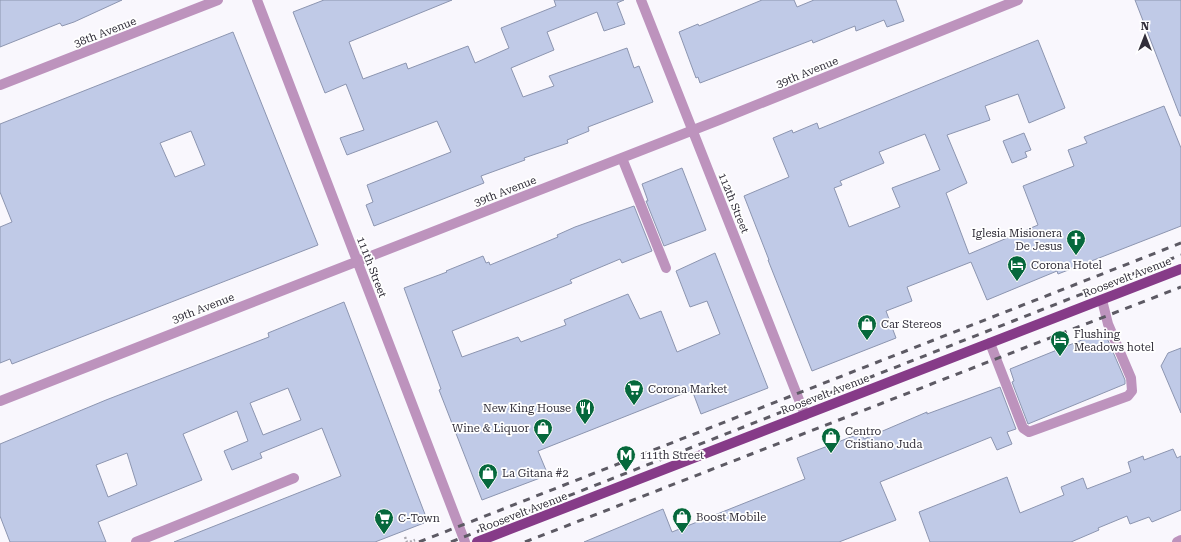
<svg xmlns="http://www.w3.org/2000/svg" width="1181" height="542" viewBox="0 0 1181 542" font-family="'Roboto Serif',serif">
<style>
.building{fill:#c0cae7;stroke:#8c95b0;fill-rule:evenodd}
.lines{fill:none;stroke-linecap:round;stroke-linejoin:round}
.path{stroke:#a9a6ae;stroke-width:2.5;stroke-dasharray:2 2;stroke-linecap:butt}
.minor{stroke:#bd93bd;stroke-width:10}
.major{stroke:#863b88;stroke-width:10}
.rail{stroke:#5d5a64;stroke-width:3;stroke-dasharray:7 7;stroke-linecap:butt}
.labels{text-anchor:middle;stroke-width:3.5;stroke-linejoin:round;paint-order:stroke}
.street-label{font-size:11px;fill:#322f3a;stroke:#fff}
.poi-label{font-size:11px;fill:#322f3a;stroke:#fff;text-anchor:start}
</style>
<rect width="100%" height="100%" fill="#f9f7fd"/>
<path class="building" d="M 0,0 L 122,0 L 74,22 L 62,26 L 60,23 L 0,47 Z
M 324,0 L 452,0 L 349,42 L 363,79 L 406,63 L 408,69 L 468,46 L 475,63 L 509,48 L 501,28 L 556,6 L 554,0 L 624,0 L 617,3 L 625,24 L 604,31 L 597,12 L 547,32 L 554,50 L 511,68 L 523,97 L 554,86 L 549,76 L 627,48 L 634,68 L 639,66 L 653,102 L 588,127 L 589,131 L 567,140 L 568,143 L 524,158 L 525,160 L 481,176 L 484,183 L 374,226 L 366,205 L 373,202 L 367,185 L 451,152 L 437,121 L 347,155 L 340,138 L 364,130 L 346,84 L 325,93 L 293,12 Z
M 762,0 L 794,0 L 797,7 L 814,0 L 896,0 L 904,21 L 887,27 L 884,20 L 856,31 L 855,26 L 813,43 L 812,40 L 700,83 L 698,77 L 696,78 L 679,32 L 698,24 L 699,26 Z
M 1135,0 L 1181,0 L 1181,116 L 1180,116 Z
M 233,32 L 318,245 L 12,364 L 10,359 L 0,363 L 0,227 L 12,222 L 0,192 L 0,124 ZM 191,131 L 205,165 L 175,177 L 160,143 Z
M 1038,40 L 1065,108 L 1029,123 L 1018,94 L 985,106 L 990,120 L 947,135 L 967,183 L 946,193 L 969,254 L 1038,225 L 1023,186 L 1074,166 L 1068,150 L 1087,143 L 1084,137 L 1164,106 L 1181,148 L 1181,226 L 1058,274 L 1057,271 L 987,300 L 971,262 L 907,287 L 912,301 L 886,311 L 896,338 L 812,371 L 768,260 L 769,260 L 744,196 L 789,177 L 773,138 L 792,130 L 793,133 L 817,123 L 819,129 ZM 925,134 L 940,170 L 892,188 L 900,207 L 849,227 L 834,188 L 842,185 L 840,181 L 884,163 L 879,152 Z
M 1024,133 L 1031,150 L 1025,152 L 1027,157 L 1012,163 L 1003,141 Z
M 682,168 L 706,230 L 664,246 L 646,201 L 648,201 L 642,184 Z
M 634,206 L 652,251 L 622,263 L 620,259 L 570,280 L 572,283 L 452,331 L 462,357 L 518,337 L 521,342 L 566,325 L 564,320 L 628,294 L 640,319 L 661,311 L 677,352 L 720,334 L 707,301 L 690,307 L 676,271 L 715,253 L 768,388 L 701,414 L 692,390 L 644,409 L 538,451 L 548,475 L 482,500 L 439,390 L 441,389 L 404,288 L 447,272 L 446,271 L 483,256 L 486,263 L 489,262 L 490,265 L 558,237 L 557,235 L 575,227 Z
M 344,302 L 426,517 L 424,523 L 375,542 L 174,542 L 341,476 L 322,428 L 260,453 L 262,458 L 232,470 L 224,451 L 248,441 L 237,411 L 183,434 L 202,480 L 98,522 L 106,542 L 10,542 L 0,516 L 0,444 L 106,400 L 269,337 L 268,333 ZM 288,388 L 301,420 L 263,435 L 250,403 ZM 127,453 L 137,485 L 108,497 L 96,465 Z
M 1104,331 L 1125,380 L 1125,384 L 1028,424 L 1012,382 L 1014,381 L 1010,369 Z
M 1181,348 L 1181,413 L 1161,366 L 1168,353 Z
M 1000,387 L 1016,429 L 1007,432 L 1012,444 L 997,450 L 991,437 L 880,482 L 896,520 L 839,542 L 584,542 L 663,509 L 672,532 L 805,479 L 797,458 L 861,433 L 864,439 L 927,412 L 927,414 Z
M 1173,449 L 1177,458 L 1181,456 L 1181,510 L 1152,522 L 1149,517 L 1130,524 L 1127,516 L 1098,528 L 1099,530 L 1071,542 L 930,542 L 919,512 L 1007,477 L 1020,513 L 1064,495 L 1061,487 L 1083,478 L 1087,489 L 1131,472 L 1128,462 L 1143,456 L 1144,460 Z"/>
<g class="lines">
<path class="path" d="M 405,537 L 407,542
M 410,542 L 415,540"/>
<path class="minor" d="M 257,0 L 465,542
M 641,0 L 805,415
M 0,85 L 218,0
M 622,158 L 666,268
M 990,343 L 1023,428 L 1029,432 L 1128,396 L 1132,391 L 1131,378 L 1108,324 L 1102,300
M 0,401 L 719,120 L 1018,0
M 136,542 L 294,478
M 1177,542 L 1181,540"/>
<path class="major" d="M 477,542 L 1181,269"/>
<path class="rail" d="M 419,542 L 1181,243
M 451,542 L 1181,255
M 525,542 L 1181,287"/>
</g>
<defs>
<g id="church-pin" transform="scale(1)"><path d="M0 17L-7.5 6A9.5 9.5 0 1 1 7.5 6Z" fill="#06683c" stroke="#fff"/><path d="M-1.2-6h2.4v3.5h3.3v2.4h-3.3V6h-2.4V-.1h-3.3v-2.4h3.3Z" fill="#fff"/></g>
<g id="hotel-pin" transform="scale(1)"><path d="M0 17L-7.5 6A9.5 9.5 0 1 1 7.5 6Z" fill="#06683c" stroke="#fff"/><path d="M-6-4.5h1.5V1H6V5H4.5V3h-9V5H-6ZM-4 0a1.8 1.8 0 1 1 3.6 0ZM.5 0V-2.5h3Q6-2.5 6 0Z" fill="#fff"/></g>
<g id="shop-pin" transform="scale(1)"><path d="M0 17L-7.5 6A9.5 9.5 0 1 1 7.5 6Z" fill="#06683c" stroke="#fff"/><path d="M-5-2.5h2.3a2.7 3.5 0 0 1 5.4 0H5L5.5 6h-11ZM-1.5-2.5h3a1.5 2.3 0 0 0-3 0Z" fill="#fff"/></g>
<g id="supermarket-pin" transform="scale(1)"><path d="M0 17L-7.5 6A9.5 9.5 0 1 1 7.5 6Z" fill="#06683c" stroke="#fff"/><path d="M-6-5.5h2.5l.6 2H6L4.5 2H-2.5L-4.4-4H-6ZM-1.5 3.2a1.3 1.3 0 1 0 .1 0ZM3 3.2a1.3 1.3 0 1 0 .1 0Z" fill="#fff"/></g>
<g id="restaurant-pin" transform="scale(1)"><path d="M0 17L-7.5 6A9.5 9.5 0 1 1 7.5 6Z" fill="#06683c" stroke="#fff"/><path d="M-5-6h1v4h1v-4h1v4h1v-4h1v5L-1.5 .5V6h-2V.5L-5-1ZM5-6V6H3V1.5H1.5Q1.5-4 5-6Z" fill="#fff"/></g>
<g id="metro-pin" transform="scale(1)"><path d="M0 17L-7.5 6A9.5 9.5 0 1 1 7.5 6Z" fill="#06683c" stroke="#fff"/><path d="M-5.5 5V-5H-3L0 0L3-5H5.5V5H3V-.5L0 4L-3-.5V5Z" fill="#fff"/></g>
</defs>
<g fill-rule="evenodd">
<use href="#church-pin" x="1076" y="239"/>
<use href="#hotel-pin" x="1017" y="265"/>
<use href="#shop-pin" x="867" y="324"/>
<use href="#hotel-pin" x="1060" y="340"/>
<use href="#supermarket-pin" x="634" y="389"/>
<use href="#restaurant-pin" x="585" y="408"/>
<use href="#shop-pin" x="543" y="428"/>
<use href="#shop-pin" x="831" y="437"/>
<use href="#metro-pin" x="626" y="455"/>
<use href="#shop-pin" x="488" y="473"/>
<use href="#shop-pin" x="682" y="517"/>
<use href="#supermarket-pin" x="384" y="518"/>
</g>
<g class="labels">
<g class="street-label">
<text transform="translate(105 32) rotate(-21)" y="4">38th Avenue</text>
<text transform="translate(807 72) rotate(-22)" y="4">39th Avenue</text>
<text transform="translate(505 191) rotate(-21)" y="4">39th Avenue</text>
<text transform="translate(734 203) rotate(68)" y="4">112th Street</text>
<text transform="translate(372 267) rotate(69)" y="4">111th Street</text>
<text transform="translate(1127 277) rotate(-21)" y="4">Roosevelt Avenue</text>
<text transform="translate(203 308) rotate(-21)" y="4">39th Avenue</text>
<text transform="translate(825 394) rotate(-21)" y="4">Roosevelt Avenue</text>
<text transform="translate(523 512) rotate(-21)" y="4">Roosevelt Avenue</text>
</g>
<g class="poi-label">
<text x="1062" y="237" text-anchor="end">Iglesia Misionera<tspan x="1062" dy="13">De Jesus</tspan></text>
<text x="1031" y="269">Corona Hotel</text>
<text x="881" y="328">Car Stereos</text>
<text x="1074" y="338">Flushing<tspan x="1074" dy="13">Meadows hotel</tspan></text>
<text x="648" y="393">Corona Market</text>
<text x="571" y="412" text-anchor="end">New King House</text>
<text x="529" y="432" text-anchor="end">Wine &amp; Liquor</text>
<text x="845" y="435">Centro<tspan x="845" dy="13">Cristiano Juda</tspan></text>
<text x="640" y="459">111th Street</text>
<text x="502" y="477">La Gitana #2</text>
<text x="696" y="521">Boost Mobile</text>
<text x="398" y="522">C-Town</text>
</g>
</g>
<g transform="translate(1145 36)" stroke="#ffffff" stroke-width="3" paint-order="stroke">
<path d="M0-3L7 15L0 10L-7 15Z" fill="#322f3a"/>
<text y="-6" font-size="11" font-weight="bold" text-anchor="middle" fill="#322f3a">N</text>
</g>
</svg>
